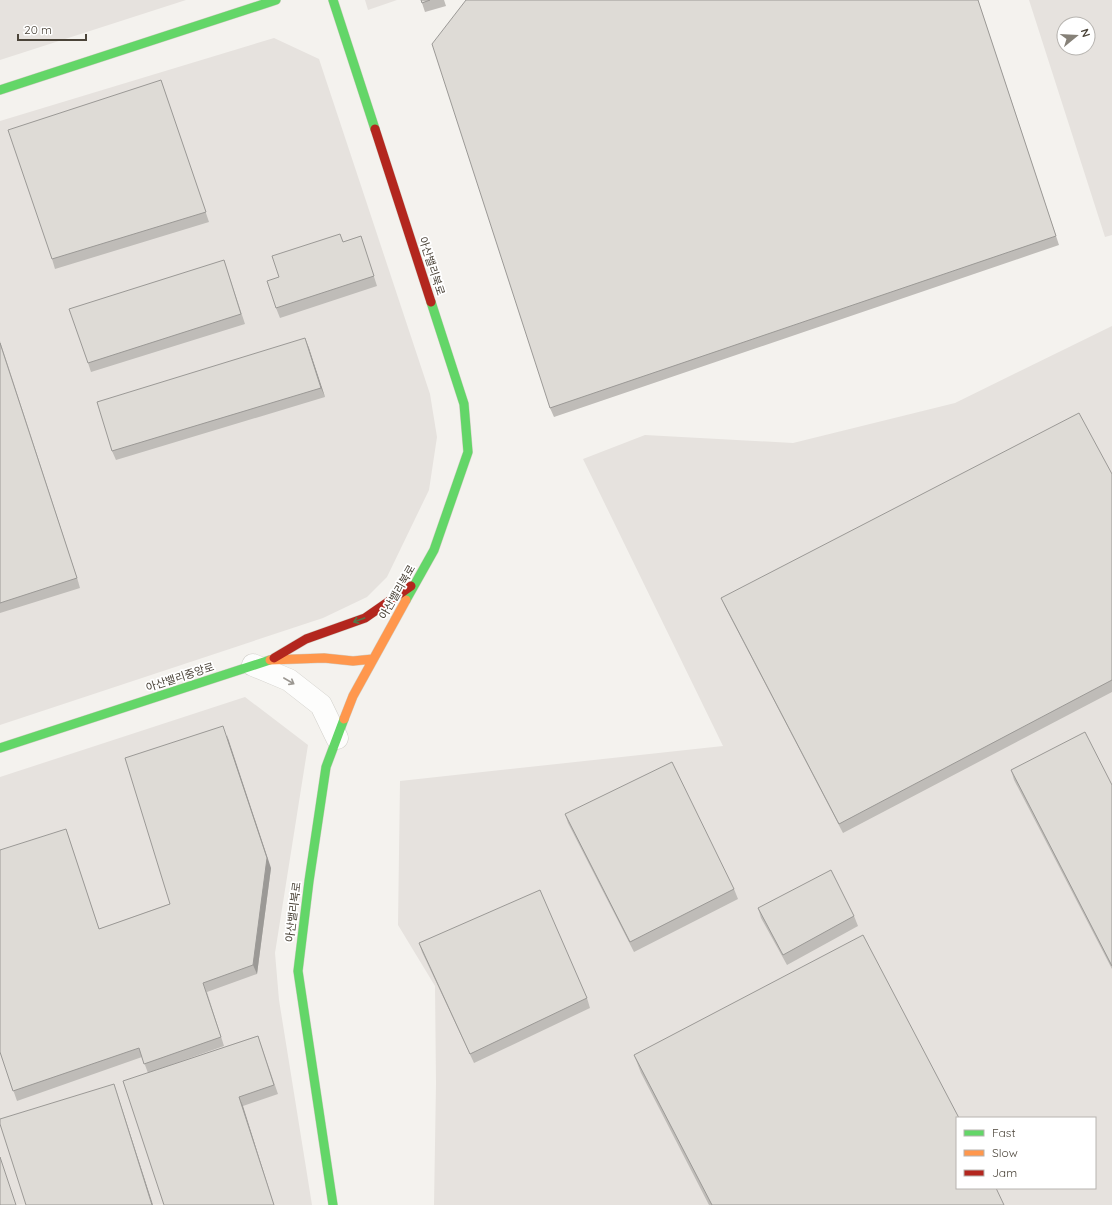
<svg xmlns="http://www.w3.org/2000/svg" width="1112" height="1205" viewBox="0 0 1112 1205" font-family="Quicksand,'Noto Sans KR',sans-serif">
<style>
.industrial{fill:#e6e2de;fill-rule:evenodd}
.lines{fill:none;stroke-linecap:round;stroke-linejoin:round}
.street-casing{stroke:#d2d0cb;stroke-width:23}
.fast-casing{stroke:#d3cfc5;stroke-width:10}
.slow-casing{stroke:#d3cfc5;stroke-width:10}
.jam-casing{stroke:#d3cfc5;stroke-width:10}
.street{stroke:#fdfdfc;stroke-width:22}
.fast{stroke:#63d668;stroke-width:9}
.slow{stroke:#ff974d;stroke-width:9}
.jam{stroke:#b3261e;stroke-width:9}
.wall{fill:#bfbcb8}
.shaded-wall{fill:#9b9996}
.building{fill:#dedbd6;stroke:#9b9996}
.oneway{stroke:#537749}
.oneway2{stroke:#9b9791}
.labels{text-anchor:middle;stroke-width:3.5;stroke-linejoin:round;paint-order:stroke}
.street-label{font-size:11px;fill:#4b4439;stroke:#fff}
</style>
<rect width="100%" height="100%" fill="#f4f2ee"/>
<path class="industrial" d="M 0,0 L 186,0 L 0,60 Z
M 365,0 L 397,0 L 368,10 Z
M 1029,0 L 1112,0 L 1112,235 L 1105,237 ZM 1064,24 L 1088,24 L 1088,48 L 1064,48 Z
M 274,38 L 319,59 L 430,394 L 437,437 L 429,490 L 387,577 L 367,597 L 323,618 L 0,725 L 0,121 Z
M 1112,326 L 1112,1205 L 434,1205 L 436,1083 L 435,986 L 398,925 L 400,781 L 723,746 L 583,459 L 645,435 L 793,443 L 955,403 ZM 957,1118 L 1095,1118 L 1095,1188 L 957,1188 Z
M 245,697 L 308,745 L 275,953 L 279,1000 L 312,1205 L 0,1205 L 0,777 Z"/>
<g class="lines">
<g class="street-casing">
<path id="street" d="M 253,665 L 289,680 L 321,705 L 337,738"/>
</g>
<g class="fast-casing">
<path id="fast" d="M 333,0 L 375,129
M 0,90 L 276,0
M 406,600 L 434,550 L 468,452 L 464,404 L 431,302
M 0,748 L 270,660
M 333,1205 L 298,971 L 309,881 L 326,767 L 344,719"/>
</g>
<g class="slow-casing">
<path id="slow" d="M 270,660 L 324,658 L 353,661 L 373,659
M 344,719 L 353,696 L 406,600"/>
</g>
<g class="jam-casing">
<path id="jam" d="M 375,129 L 431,302
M 274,658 L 306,639 L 365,618 L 411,586"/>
</g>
<use href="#street" class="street"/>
<use href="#fast" class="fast"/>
<use href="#slow" class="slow"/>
<use href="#jam" class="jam"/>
</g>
<path class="wall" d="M 421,0 L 444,0 L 446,6 L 425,12 Z
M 978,0 L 1059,245 L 554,417 L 550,408 Z
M 161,80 L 209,222 L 55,269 L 52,259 Z
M 361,236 L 377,286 L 280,318 L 276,308 L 279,277 L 343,242 Z
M 224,260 L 245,324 L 91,372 L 88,363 Z
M 305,338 L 325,397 L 116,460 L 112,451 Z
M 0,341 L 80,588 L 0,613 Z
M 1112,474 L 1112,692 L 843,833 L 725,607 L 721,598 Z
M 1011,770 L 1112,785 L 1112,969 L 1014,780 Z
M 565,814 L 734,889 L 738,899 L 634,952 L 568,823 Z
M 66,829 L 99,929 L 271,868 L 257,974 L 207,992 L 224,1046 L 173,1064 L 258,1036 L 278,1094 L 243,1106 L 148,1073 L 142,1057 L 17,1101 L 0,1052 Z
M 758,908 L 854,916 L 858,926 L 787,965 L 761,918 Z
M 419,943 L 587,998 L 590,1008 L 474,1063 L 422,952 Z
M 634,1055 L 1004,1205 L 709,1205 L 641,1073 Z"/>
<path class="shaded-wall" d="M 305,338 L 309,348 L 325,397 L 321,388 Z
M 0,341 L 80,588 L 77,578 Z
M 227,735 L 271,868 L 257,974 L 253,965 Z
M 114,1084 L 117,1093 L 153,1205 L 152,1205 Z
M 239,1097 L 243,1106 L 274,1205 Z"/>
<path class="building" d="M 421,0 L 430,0 L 422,3 Z
M 466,0 L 978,0 L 1056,236 L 550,408 L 432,44 Z
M 161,80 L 206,212 L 52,259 L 8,130 Z
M 340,234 L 343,242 L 361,236 L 374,276 L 276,308 L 267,281 L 279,277 L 272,256 Z
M 224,260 L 241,314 L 88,363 L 69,309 Z
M 305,338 L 321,388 L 112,451 L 97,402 Z
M 0,343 L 77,578 L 0,603 Z
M 1079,413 L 1112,474 L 1112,680 L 839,824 L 721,598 Z
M 223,726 L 267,858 L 253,965 L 203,983 L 221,1037 L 144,1064 L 139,1048 L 13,1091 L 0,1052 L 0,850 L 66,829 L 99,929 L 170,904 L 125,758 Z
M 1085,732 L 1112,785 L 1112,966 L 1011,770 Z
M 672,762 L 734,889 L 630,942 L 565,814 Z
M 831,870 L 854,916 L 783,955 L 758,908 Z
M 540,890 L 587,998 L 470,1054 L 419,943 Z
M 863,935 L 959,1118 L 957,1118 L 957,1188 L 996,1188 L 1004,1205 L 712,1205 L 634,1055 Z
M 258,1036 L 274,1085 L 239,1097 L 274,1205 L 164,1205 L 123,1081 Z
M 114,1084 L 152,1205 L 26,1205 L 0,1124 L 0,1119 Z
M 0,1157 L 16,1205 L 0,1205 Z"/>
<defs><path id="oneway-shaft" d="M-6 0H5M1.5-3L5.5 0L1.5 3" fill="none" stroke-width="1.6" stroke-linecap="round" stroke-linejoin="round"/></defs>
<use class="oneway" href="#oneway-shaft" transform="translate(359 620) rotate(160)"/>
<use class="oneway2" href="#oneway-shaft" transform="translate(289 681) rotate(30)"/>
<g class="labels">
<g class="street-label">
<text transform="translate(432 266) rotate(72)" y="4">아산밸리북로</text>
<text transform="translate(397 592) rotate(-60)" y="4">아산밸리북로</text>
<text transform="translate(180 677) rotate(-18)" y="4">아산밸리중앙로</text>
<text transform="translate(293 912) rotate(-83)" y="4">아산밸리북로</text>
</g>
</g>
<rect x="956" y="1117" width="140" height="72" fill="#ffffff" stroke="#b7b4b0"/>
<rect x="964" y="1130" width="20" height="6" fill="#63d668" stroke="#b7b4b0"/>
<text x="992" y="1137" font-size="12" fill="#4b4439">Fast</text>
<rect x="964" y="1150" width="20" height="6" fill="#ff974d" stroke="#b7b4b0"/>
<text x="992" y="1157" font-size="12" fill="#4b4439">Slow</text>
<rect x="964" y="1170" width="20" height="6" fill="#b3261e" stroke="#b7b4b0"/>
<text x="992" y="1177" font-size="12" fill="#4b4439">Jam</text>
<g transform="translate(1076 36) rotate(72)"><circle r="19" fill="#ffffff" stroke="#b7b4b0"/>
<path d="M0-3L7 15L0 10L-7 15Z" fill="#868178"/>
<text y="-6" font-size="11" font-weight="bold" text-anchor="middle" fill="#4b4439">N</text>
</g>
<path d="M18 34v6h68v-6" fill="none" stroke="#4b4439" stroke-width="2"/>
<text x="24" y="34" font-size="12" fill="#4b4439" stroke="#ffffff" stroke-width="3" paint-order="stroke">20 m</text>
</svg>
